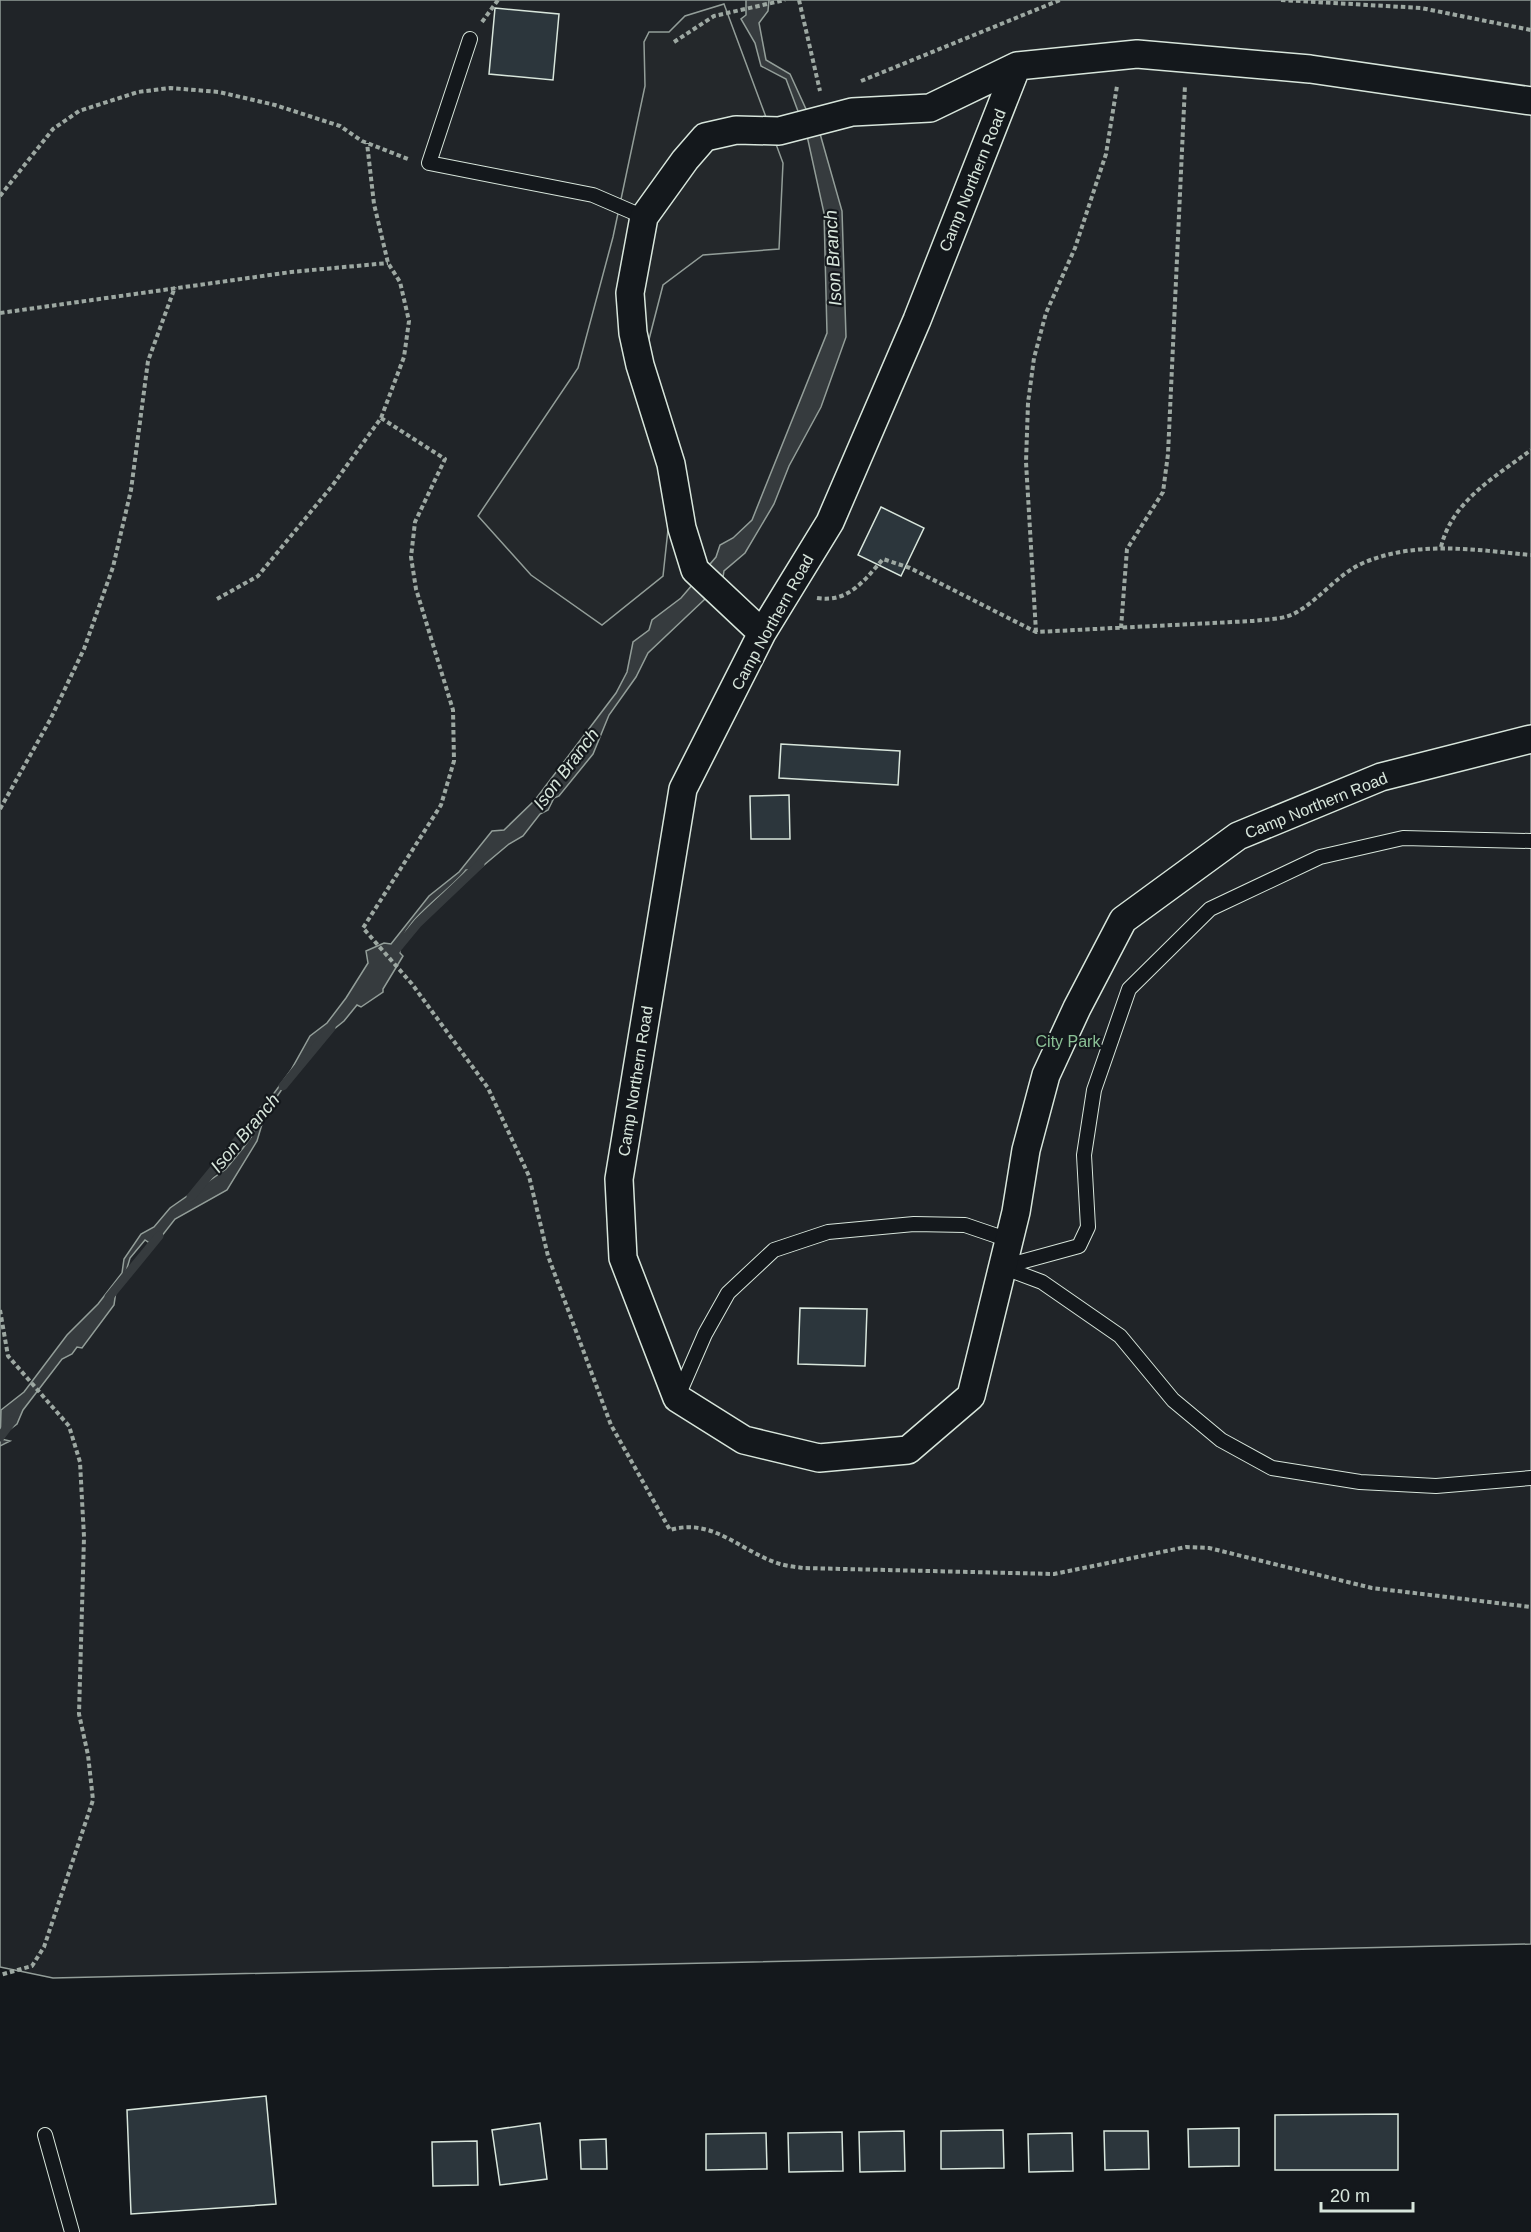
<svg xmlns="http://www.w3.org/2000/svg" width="1531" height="2232" viewBox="0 0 1531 2232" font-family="Arial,sans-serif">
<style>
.green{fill:#202428;stroke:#939e99;stroke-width:1.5}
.parking{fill:#24282b;stroke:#939e99;stroke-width:1.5}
.water{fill:#363b3e;stroke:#939e99;stroke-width:1.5}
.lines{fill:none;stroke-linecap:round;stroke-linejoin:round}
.stream{stroke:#363b3e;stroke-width:9}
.building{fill:#2c363c;stroke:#d8e6dc;stroke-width:1.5}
.service-casing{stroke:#d8e6dc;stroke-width:16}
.minor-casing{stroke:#d8e6dc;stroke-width:30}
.path{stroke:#9da8a2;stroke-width:4;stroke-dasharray:4.5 3;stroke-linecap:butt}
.service{stroke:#14181c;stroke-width:14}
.minor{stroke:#14181c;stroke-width:27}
.labels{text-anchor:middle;stroke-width:4.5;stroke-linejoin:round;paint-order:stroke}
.street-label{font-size:16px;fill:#d8e6dc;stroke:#14181c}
.park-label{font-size:16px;fill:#8ac095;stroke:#14181c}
.water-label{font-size:18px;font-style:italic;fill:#d8e6dc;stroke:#14181c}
</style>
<rect width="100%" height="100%" fill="#14181c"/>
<path class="green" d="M 0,0 L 1531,0 L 1531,1944 L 53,1978 L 0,1967 Z"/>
<path class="parking" d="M 724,4 L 783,163 L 779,249 L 703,255 L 663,285 L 636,390 L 676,455 L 663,576 L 602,625 L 531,575 L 478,516 L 578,368 L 613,237 L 645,86 L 644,42 L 649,32 L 669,32 L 685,16 Z"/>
<path class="water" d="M 746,0 L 769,0 L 768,11 L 759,23 L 766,60 L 790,74 L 806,109 L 815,116 L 842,211 L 846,337 L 821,407 L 789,466 L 774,504 L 745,553 L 724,571 L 722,583 L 648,653 L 636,677 L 609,715 L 593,754 L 559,796 L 554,798 L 548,810 L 540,814 L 523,836 L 509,844 L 478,870 L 466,870 C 449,893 397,922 400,953 L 403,956 L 383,989 L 383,992 L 361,1007 L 357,1005 L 344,1021 L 312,1047 L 293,1073 L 265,1114 L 257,1141 L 227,1190 L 175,1219 L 154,1246 L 145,1240 L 130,1258 L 125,1275 L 117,1284 L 114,1305 L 82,1348 L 77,1347 L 72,1354 L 62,1359 L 23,1410 L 17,1424 L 9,1430 L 2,1429 L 1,1439 L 10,1441 L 0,1446 L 1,1410 L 24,1392 L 67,1335 L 98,1304 L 122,1273 L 124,1259 L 141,1234 L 154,1227 L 170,1208 L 226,1169 L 243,1148 L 252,1136 L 261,1111 L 291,1070 L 310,1036 L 327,1023 L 346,998 L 368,963 L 366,951 L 384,943 L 391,944 L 429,896 L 459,872 L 492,831 L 504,830 L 535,800 L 616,693 L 627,672 L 633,642 L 649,630 L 652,620 L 681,598 L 716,557 L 720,545 L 733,538 L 752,520 L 827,333 L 824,213 L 804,122 L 799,114 L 786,79 L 761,66 L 755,43 L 741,19 L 746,15 Z"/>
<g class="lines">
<path class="stream" d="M 394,952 L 418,923 L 480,864
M 283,1086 L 331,1028
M 191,1197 L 266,1106
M 109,1297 L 159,1236
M 0,1437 L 12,1421"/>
</g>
<path class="building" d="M 495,8 L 559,14 L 553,80 L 489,74 Z
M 881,507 L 924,528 L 901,576 L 858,555 Z
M 781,744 L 900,751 L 898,785 L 779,778 Z
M 789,795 L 790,839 L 751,839 L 750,796 Z
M 800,1308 L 867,1309 L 865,1366 L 798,1364 Z
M 266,2096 L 276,2204 L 131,2214 L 127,2110 Z
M 1398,2114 L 1398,2170 L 1275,2170 L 1275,2115 Z
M 540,2123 L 547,2179 L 500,2185 L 492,2130 Z
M 1239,2128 L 1239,2166 L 1189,2167 L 1188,2129 Z
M 1003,2130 L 1004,2168 L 941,2169 L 941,2131 Z
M 904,2131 L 905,2171 L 860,2172 L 859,2132 Z
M 1104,2131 L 1148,2131 L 1149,2169 L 1105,2170 Z
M 842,2132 L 843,2171 L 789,2172 L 788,2133 Z
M 766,2133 L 767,2169 L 706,2170 L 706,2134 Z
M 1072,2133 L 1073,2171 L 1029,2172 L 1028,2134 Z
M 606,2139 L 607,2169 L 581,2169 L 580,2140 Z
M 477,2141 L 478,2185 L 433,2186 L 432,2142 Z"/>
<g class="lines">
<g class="service-casing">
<path id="service" d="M 470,39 L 429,163 L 593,195 L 644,217
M 1002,1267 L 1079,1246 L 1088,1227 L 1084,1155 L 1094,1090 L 1129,989 L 1210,909 L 1320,857 L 1403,838 L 1531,841
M 1002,1267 L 1042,1282 L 1120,1336 L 1173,1400 L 1221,1440 L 1272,1468 L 1360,1482 L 1436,1486 L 1531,1478
M 678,1396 L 705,1334 L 728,1293 L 774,1250 L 828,1232 L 914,1224 L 965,1225 L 1009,1240
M 45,2135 L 72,2232"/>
</g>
<g class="minor-casing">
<path id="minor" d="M 1017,66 L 917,320 L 830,522 L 762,633 L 683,789 L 619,1179 L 623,1258 L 677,1398 L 744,1440 L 819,1458 L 908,1450 L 971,1396 L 1016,1212 L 1026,1150 L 1046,1075 L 1077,1008 L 1123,920 L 1238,836 L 1381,777 L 1531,739
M 762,633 L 695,570 L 682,528 L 671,464 L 640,365 L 633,333 L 630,293 L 644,217 L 685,160 L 705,137 L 736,130 L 779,131 L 852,112 L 930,108 L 1017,66 L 1137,54 L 1310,69 L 1531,101"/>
</g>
<path class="path" d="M 799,0 L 820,91
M 1281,0 L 1421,8 L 1531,30
M 482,22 L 498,0
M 674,42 L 714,16 L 785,0
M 861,81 L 1060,0
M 0,196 L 53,129 L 79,111 L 138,92 L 170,88 L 219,92 L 275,105 L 340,126 L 362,141 L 408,159
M 0,313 L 291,272 L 388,263
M 381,418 L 445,459 L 415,522 L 411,557 L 416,589 L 453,710 L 454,761 L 441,805 L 363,928 L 412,984 L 488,1088 L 529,1176 L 548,1256 L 611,1425 L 670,1530 C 713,1517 741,1552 780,1564 C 787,1566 796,1567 803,1568 L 1054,1574 L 1186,1547 L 1209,1548 L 1372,1588 L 1531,1607
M 1441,547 C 1452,501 1495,477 1531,450
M 817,598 C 848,603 864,581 883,559 L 910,568 L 1036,632 L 1252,621 C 1267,619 1284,620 1297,612 C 1321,598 1338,574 1363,563 C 1417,540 1475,550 1531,555
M 217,599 L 258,576 L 332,486 L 381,418 L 404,357 L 409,321 L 400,282 L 388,263 L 374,204 L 367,143
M 1121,628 L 1127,549 L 1163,492 L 1168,454 L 1185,85
M 1036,632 L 1026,462 L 1028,403 L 1034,358 L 1046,313 L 1075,248 L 1106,154 L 1117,86
M 0,809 L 50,720 L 84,649 L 113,567 L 131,490 L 148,361 L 175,287
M 0,1310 L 8,1356 L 69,1426 L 80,1462 L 84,1537 L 79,1714 L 88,1755 L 93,1800 L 44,1947 L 32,1966 L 0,1975"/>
<use href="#service" class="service"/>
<use href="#minor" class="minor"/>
</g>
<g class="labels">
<g class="street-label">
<text transform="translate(972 180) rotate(-68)" y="6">Camp Northern Road</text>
<text transform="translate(772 622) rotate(-61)" y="6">Camp Northern Road</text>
<text transform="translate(1316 805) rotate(-22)" y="6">Camp Northern Road</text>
<text transform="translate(635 1081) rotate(-81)" y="6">Camp Northern Road</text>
</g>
<g class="park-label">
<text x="1068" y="1047">City Park</text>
</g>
<g class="water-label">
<text transform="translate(833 258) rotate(-93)" y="6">Ison Branch</text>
<text transform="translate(566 769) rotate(-53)" y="6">Ison Branch</text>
<text transform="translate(245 1133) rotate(-50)" y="6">Ison Branch</text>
</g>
</g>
<path d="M1321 2202v9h92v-9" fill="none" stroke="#d8e6dc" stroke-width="3"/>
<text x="1330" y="2202" font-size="18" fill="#d8e6dc" stroke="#14181c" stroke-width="4.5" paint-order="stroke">20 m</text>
</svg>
